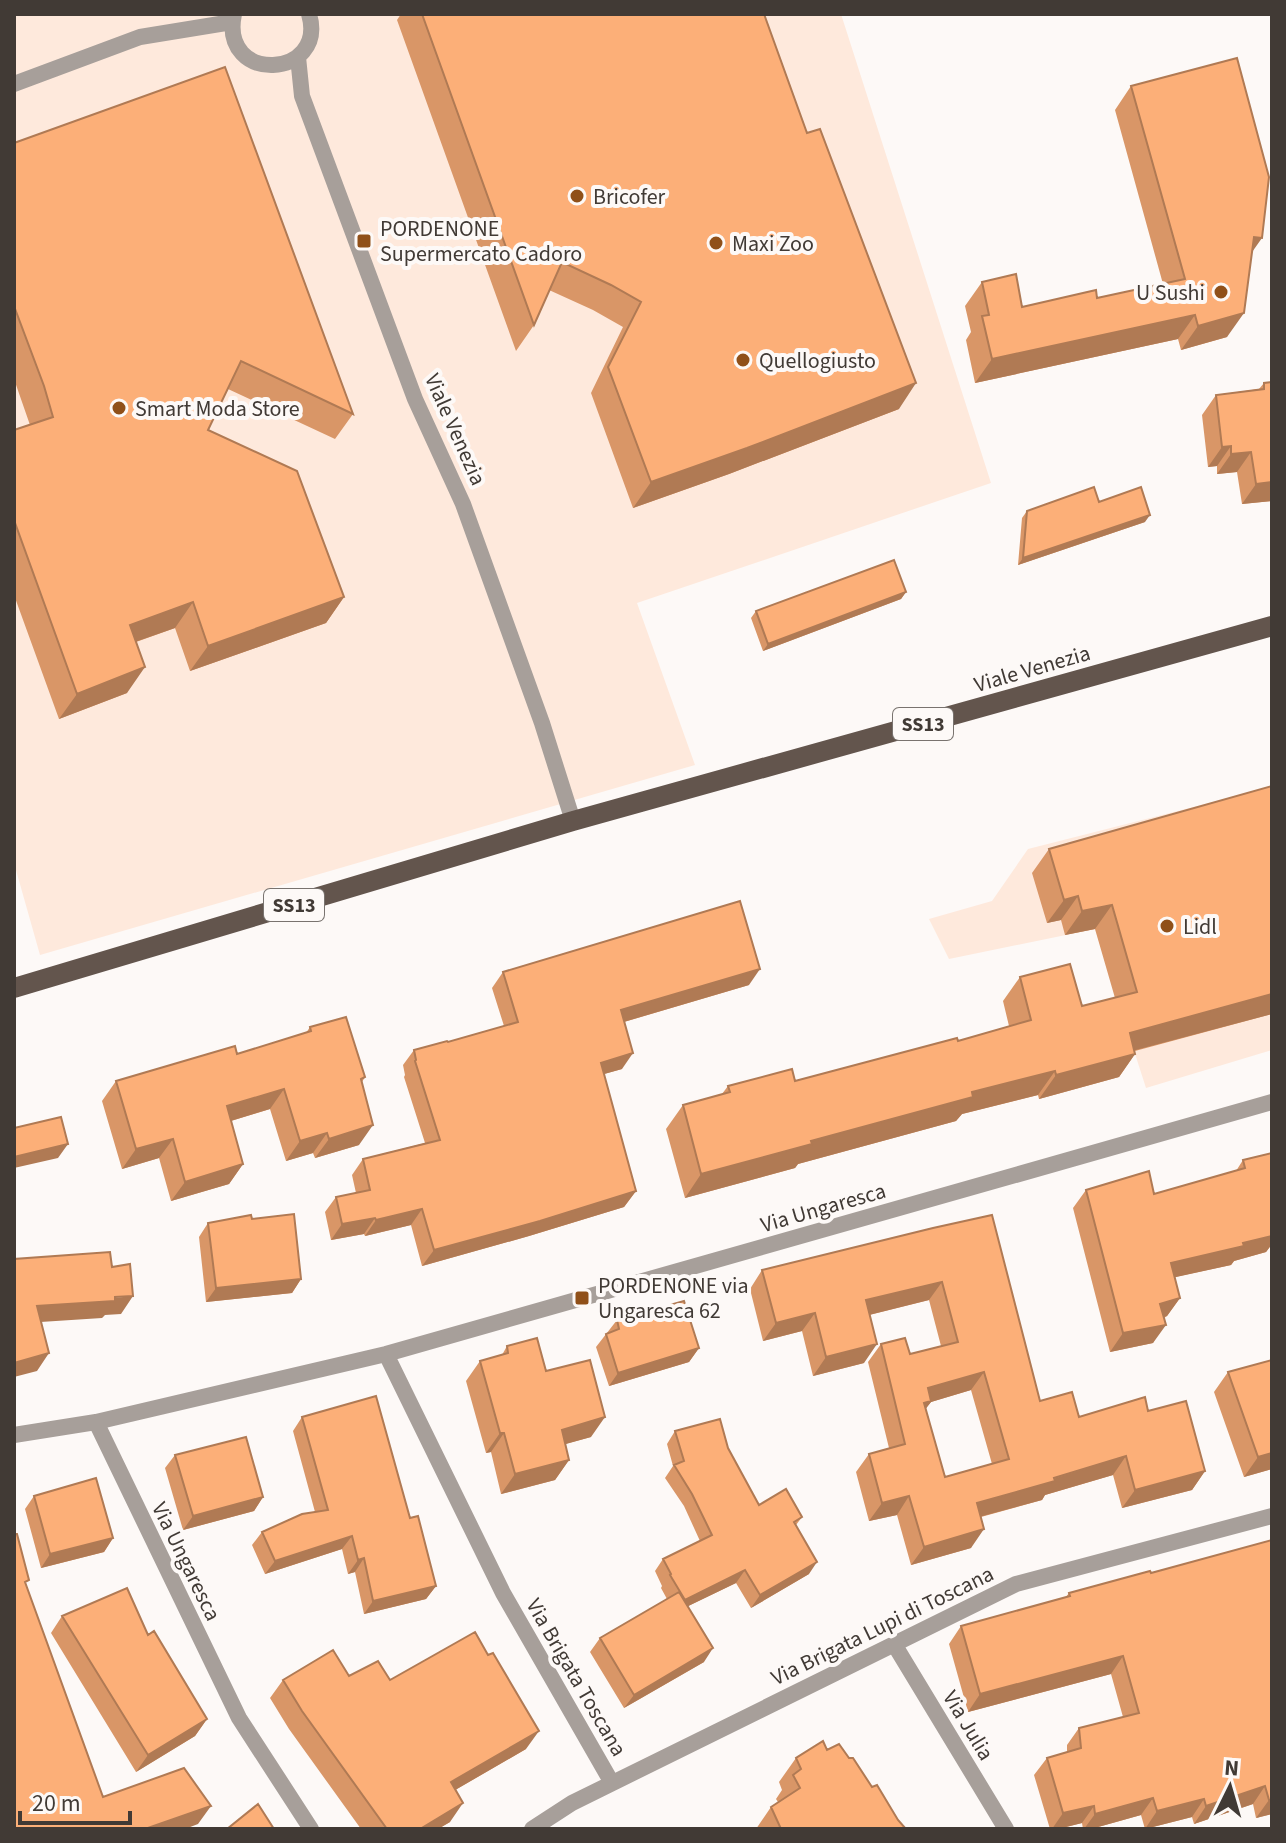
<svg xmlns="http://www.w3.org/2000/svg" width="1286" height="1843" viewBox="0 0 1286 1843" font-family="'Source Sans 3',sans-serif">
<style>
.built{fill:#fee9dc}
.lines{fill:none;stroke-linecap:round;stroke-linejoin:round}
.minor{stroke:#a79f9a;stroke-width:16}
.primary{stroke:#63554d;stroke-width:20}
.wall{fill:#d99667;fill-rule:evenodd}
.shaded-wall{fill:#b07a54}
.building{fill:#fcaf78;stroke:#b07a54;stroke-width:2;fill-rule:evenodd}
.poi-dot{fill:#905019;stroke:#fdf9f7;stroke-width:3}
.labels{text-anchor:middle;stroke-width:8;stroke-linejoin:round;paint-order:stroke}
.shield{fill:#fdf9f7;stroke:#79736f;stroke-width:2}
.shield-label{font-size:20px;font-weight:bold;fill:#413a35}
.poi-label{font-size:22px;fill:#413a35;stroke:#fdf9f7;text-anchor:start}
.street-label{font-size:22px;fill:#413a35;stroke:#fdf9f7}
</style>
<rect width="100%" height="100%" fill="#fdf9f7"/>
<path class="built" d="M 14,14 L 841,14 L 991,483 L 637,603 L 695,765 L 40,955 L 14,863 Z
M 1272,787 L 1272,1050 L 1146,1088 L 1095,929 L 949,959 L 929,919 L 992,901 L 1028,849 Z"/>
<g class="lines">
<path class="minor" d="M 234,14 C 219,85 328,79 309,14
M 298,57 L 302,96 L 415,399 L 463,504 L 542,723 L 573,821
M 14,84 L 140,37 L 232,22
M 386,1354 L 503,1593 L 612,1783
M 96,1422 L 239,1718 L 311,1829
M 14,1435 L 96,1422 L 386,1354 L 1272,1102
M 894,1644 L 1006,1829
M 532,1829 L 572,1803 L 1016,1584 L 1272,1516"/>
<path class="primary" d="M 14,988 L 573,821 L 1272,626"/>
</g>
<path class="wall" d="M 401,14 L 764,14 L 899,409 L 729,474 L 633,508 L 591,393 L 623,327 L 593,310 L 549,290 L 534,325 L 516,351 L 397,20 Z
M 1131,86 L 1252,253 L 1227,337 L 1181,350 L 1178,339 L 975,383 L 966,340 L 971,332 L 965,306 L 982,282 L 1022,307 L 1097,298 L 1163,284 L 1115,110 Z
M 14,143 L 353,414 L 335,439 L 228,389 L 208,430 L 344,597 L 326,623 L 190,671 L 175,628 L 136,642 L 127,693 L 59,719 L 14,595 L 14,430 L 30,425 L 14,379 Z
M 1272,382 L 1272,501 L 1242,504 L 1237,472 L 1217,474 L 1217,466 L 1208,467 L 1202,415 L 1216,395 L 1259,389 L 1264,383 Z
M 1099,502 L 1145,522 L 1018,565 L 1022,518 L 1027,511 Z
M 906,592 L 901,599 L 763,651 L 751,618 L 756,611 Z
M 1272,786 L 1272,1014 L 1135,1051 L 1135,1054 L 1119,1077 L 1039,1099 L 1038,1095 L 962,1114 L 956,1121 L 798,1164 L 795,1168 L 685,1198 L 666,1129 L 683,1105 L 722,1094 L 728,1086 L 795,1081 L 958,1041 L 1009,1026 L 1003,1001 L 1020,977 L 1082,1006 L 1115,998 L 1095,929 L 1065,935 L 1061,920 L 1047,923 L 1032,873 L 1049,849 Z
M 503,972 L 749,985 L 624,1022 L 622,1069 L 604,1074 L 636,1191 L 624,1207 L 529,1236 L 422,1266 L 411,1225 L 365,1236 L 364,1234 L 331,1240 L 325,1212 L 336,1197 L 356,1193 L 352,1175 L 363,1159 L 425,1143 L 404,1077 L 405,1075 L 403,1065 L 414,1050 L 448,1042 L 504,1026 L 492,988 Z
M 310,1027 L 365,1077 L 362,1082 L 359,1145 L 315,1158 L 313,1153 L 286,1161 L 270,1109 L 231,1121 L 243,1164 L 229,1184 L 171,1201 L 159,1158 L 122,1169 L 102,1101 L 116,1081 L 237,1054 L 306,1033 Z
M 1272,1153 L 1272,1244 L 1266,1252 L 1234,1261 L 1231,1265 L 1175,1277 L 1180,1298 L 1167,1316 L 1164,1318 L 1153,1343 L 1110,1352 L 1073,1208 L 1086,1190 L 1154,1194 L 1236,1171 L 1243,1160 Z
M 252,1219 L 301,1279 L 292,1293 L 206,1302 L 199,1237 L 208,1223 Z
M 933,1228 L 1040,1401 L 1079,1417 L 1148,1411 L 1205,1471 L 1192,1490 L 1122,1508 L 1113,1475 L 1045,1495 L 1042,1500 L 981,1517 L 971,1548 L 911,1565 L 897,1515 L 869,1521 L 856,1472 L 869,1454 L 889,1448 L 868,1362 L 881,1344 L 910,1354 L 941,1346 L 929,1300 L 869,1315 L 864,1363 L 813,1376 L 802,1331 L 763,1341 L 750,1289 L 762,1270 ZM 971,1390 L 992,1464 L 945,1477 L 925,1409 L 931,1402 Z
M 617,1320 L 699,1348 L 689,1362 L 609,1386 L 596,1347 Z
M 507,1346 L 546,1371 L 591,1437 L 565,1444 L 569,1460 L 555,1480 L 501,1494 L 491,1452 L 486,1453 L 466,1381 L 480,1361 L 502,1355 Z
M 1272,1360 L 1272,1469 L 1244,1477 L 1214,1392 L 1228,1372 Z
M 302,1417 L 410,1518 L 436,1586 L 426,1599 L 364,1614 L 355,1572 L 348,1574 L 342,1549 L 265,1574 L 252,1545 L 262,1532 L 315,1512 L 293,1431 Z
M 675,1431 L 728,1448 L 759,1505 L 802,1517 L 796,1525 L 809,1574 L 751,1608 L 736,1583 L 688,1606 L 704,1662 L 624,1708 L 590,1652 L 600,1638 L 667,1599 L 661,1588 L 662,1586 L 655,1571 L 663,1559 L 700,1541 L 684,1506 L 665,1478 L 673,1466 L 667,1444 Z
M 175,1455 L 263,1497 L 254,1511 L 183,1530 L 165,1468 Z
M 34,1496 L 113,1538 L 104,1552 L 41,1568 L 25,1509 Z
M 1272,1540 L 1272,1814 L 1256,1818 L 1253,1804 L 1194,1824 L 1192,1817 L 1145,1829 L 1141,1815 L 1091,1829 L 1083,1829 L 1082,1823 L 1058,1829 L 1050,1829 L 1034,1775 L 1047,1758 L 1067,1752 L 1067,1745 L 1079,1728 L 1123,1717 L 1111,1674 L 968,1712 L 949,1644 L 961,1626 L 1066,1597 L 1069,1593 L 1151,1573 Z
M 62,1616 L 148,1635 L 207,1719 L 195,1736 L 136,1772 L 51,1633 Z
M 349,1676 L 390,1680 L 526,1749 L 455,1790 L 450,1822 L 438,1829 L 361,1829 L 289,1729 L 270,1698 L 283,1680 Z
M 827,1750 L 849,1758 L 898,1820 L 906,1829 L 756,1829 L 771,1807 L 778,1802 L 776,1799 L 782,1790 L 779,1782 L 796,1758 Z"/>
<path class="shaded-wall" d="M 1254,237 L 1262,238 L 1245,262 Z
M 1244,313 L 1227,337 L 1181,350 L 1198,326 Z
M 1195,315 L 1178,339 L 975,383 L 992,359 Z
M 916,383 L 899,409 L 729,474 L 633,508 L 651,482 Z
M 1231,446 L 1217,466 L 1208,467 L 1222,447 Z
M 1251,452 L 1237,472 L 1217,474 L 1231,454 Z
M 1272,482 L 1272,501 L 1242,504 L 1256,484 Z
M 1150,515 L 1145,522 L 1018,565 L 1023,558 Z
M 906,592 L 901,599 L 763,651 L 768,644 Z
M 344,597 L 326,623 L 190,671 L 208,646 Z
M 193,602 L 175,628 L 112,650 L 130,625 Z
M 145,667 L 127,693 L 59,719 L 77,694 Z
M 1078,896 L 1061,920 L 1047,923 L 1064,900 Z
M 1112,905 L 1095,929 L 1065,935 L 1082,911 Z
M 760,969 L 749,985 L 610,1026 L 621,1010 Z
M 1272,994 L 1272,1014 L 1113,1056 L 1130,1033 Z
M 633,1053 L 622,1069 L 590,1078 L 601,1063 Z
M 1135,1054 L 1119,1077 L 1039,1099 L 1056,1075 Z
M 1055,1071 L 1038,1095 L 962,1114 L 956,1121 L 798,1164 L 795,1168 L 685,1198 L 701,1174 L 972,1092 Z
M 284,1089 L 270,1109 L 214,1126 L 227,1106 Z
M 373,1125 L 359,1145 L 315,1158 L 329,1139 Z
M 327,1133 L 313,1153 L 286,1161 L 300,1141 Z
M 173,1139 L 159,1158 L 122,1169 L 136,1149 Z
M 68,1144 L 58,1158 L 14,1168 L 14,1157 Z
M 243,1164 L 229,1184 L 171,1201 L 185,1182 Z
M 636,1191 L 624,1207 L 529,1236 L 422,1266 L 434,1250 Z
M 422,1209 L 411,1225 L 365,1236 L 376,1220 Z
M 375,1218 L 364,1234 L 331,1240 L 342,1224 Z
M 1272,1234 L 1272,1244 L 1266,1252 L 1234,1261 L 1231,1265 L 1158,1281 L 1171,1263 Z
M 301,1279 L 292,1293 L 206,1302 L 216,1288 Z
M 942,1282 L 929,1300 L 853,1319 L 866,1300 Z
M 133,1296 L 121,1314 L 105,1315 L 102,1318 L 25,1323 L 37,1306 Z
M 1180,1298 L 1167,1316 L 1147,1323 L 1160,1304 Z
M 815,1313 L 802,1331 L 763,1341 L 776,1323 Z
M 1166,1325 L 1153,1343 L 1110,1352 L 1123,1333 Z
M 877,1344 L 864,1363 L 813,1376 L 826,1357 Z
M 699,1348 L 689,1362 L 609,1386 L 618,1373 Z
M 49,1353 L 37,1371 L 14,1377 L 14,1363 Z
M 984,1372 L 971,1390 L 931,1402 L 918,1419 L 928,1388 Z
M 605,1417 L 591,1437 L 548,1449 L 562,1430 Z
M 500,1433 L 504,1433 L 491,1452 L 486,1453 Z
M 1272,1453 L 1272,1469 L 1244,1477 L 1258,1457 Z
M 1126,1456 L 1113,1475 L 1045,1495 L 1042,1500 L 964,1521 L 977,1503 Z
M 569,1460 L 555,1480 L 501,1494 L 515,1474 Z
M 1205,1471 L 1192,1490 L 1122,1508 L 1135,1490 Z
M 909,1496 L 897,1515 L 869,1521 L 882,1503 Z
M 263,1497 L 254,1511 L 183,1530 L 193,1516 Z
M 984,1529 L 971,1548 L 911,1565 L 924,1547 Z
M 352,1536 L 342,1549 L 265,1574 L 275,1561 Z
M 113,1538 L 104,1552 L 41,1568 L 50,1554 Z
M 364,1558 L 355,1572 L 348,1574 L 358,1560 Z
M 817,1562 L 809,1574 L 751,1608 L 760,1595 Z
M 745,1570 L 736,1583 L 676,1612 L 685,1600 Z
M 436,1586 L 426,1599 L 364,1614 L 373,1601 Z
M 713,1648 L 704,1662 L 624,1708 L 634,1695 Z
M 1123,1656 L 1111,1674 L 968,1712 L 980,1694 Z
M 207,1719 L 195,1736 L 136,1772 L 148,1755 Z
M 539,1731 L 526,1749 L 438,1800 L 451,1782 Z
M 1265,1786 L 1253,1804 L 1194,1824 L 1206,1806 Z
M 1153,1798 L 1141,1815 L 1091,1829 L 1084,1829 L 1095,1814 Z
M 1204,1799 L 1192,1817 L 1145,1829 L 1157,1811 Z
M 1269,1800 L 1272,1800 L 1272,1814 L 1256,1818 Z
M 463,1803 L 450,1822 L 438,1829 L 420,1829 Z
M 211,1806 L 198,1824 L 185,1829 L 145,1829 Z
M 1094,1806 L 1082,1823 L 1058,1829 L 1052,1829 L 1063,1813 Z"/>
<path class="building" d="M 422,14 L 764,14 L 807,133 L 820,129 L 916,383 L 747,448 L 651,482 L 608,367 L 641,302 L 611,285 L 562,262 L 534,325 Z
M 1237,58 L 1269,177 L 1262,238 L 1254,237 L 1244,313 L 1198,326 L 1195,315 L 992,359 L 982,316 L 989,315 L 982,282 L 1016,274 L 1022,307 L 1096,290 L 1097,298 L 1185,279 L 1131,86 Z
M 225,67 L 353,414 L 241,361 L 208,430 L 297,471 L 344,597 L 208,646 L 193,602 L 130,625 L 145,667 L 77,694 L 14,520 L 14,430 L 53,417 L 44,386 L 14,306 L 14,143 Z
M 1272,382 L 1272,482 L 1256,484 L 1251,452 L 1231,454 L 1231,446 L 1222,447 L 1216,395 L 1264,389 L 1264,383 Z
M 1094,487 L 1099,502 L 1141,487 L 1150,515 L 1023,558 L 1027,511 Z
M 894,560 L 906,592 L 768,644 L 756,611 Z
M 1272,786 L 1272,994 L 1130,1033 L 1135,1054 L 1056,1075 L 1055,1071 L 972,1092 L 973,1097 L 811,1141 L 812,1144 L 701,1174 L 683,1105 L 730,1092 L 728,1086 L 792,1069 L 795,1081 L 957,1038 L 958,1041 L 1031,1020 L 1020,977 L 1070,964 L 1082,1006 L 1137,992 L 1112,905 L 1082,911 L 1078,896 L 1064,900 L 1049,849 Z
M 740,901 L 760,969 L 621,1010 L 633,1053 L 601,1063 L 636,1191 L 540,1221 L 434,1250 L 422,1209 L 376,1220 L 375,1218 L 342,1224 L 336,1197 L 370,1190 L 363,1159 L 440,1140 L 415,1061 L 416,1060 L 414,1050 L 447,1041 L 448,1042 L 518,1022 L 503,972 Z
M 346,1017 L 365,1077 L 361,1079 L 373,1125 L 329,1139 L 327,1133 L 300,1141 L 284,1089 L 227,1106 L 243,1164 L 185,1182 L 173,1139 L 136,1149 L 116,1081 L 235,1046 L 237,1054 L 311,1031 L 310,1027 Z
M 61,1117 L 68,1144 L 14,1157 L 14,1128 Z
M 1272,1153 L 1272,1236 L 1243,1243 L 1244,1246 L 1171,1263 L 1180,1298 L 1160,1304 L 1166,1325 L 1123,1333 L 1086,1190 L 1149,1171 L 1154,1194 L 1245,1168 L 1243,1160 Z
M 294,1214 L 301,1279 L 216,1288 L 208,1223 L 251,1215 L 252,1219 Z
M 992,1215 L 1040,1401 L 1072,1392 L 1079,1417 L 1145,1397 L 1148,1411 L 1186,1401 L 1205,1471 L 1135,1490 L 1126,1456 L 1054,1478 L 1055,1481 L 977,1503 L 984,1529 L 924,1547 L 909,1496 L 882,1503 L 869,1454 L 905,1444 L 881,1344 L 905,1338 L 910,1354 L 958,1342 L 942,1282 L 866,1300 L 877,1344 L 826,1357 L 815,1313 L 776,1323 L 762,1270 L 933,1228 ZM 984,1372 L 1009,1459 L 945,1477 L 924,1403 L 931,1401 L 928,1388 Z
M 110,1252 L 112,1267 L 130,1264 L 133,1296 L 115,1297 L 115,1301 L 37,1306 L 49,1353 L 14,1363 L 14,1259 Z
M 684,1301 L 699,1348 L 618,1373 L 606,1334 L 619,1329 L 617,1320 Z
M 537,1338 L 546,1371 L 590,1360 L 605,1417 L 562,1430 L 569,1460 L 515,1474 L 504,1433 L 500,1433 L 480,1361 L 508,1353 L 507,1346 Z
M 1272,1360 L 1272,1453 L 1258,1457 L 1228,1372 Z
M 376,1396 L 410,1518 L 418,1516 L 436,1586 L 373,1601 L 364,1558 L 358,1560 L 352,1536 L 275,1561 L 262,1532 L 302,1514 L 328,1510 L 302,1417 Z
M 720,1419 L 728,1448 L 759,1505 L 786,1489 L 802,1517 L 794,1522 L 817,1562 L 760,1595 L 745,1570 L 685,1600 L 670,1575 L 671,1574 L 663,1559 L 712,1535 L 692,1494 L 674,1465 L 684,1461 L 675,1431 Z
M 246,1437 L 263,1497 L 193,1516 L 175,1455 Z
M 96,1478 L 113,1538 L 50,1554 L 34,1496 Z
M 14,1534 L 17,1534 L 29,1580 L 25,1582 L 103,1797 L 184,1768 L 211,1806 L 145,1829 L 14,1829 Z
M 1272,1540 L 1272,1800 L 1269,1800 L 1265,1786 L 1206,1806 L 1204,1799 L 1157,1811 L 1153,1798 L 1095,1814 L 1094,1806 L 1063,1813 L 1047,1758 L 1081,1748 L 1079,1728 L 1139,1713 L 1123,1656 L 980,1694 L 961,1626 L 1070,1596 L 1069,1593 L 1150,1571 L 1151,1573 Z
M 127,1588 L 148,1635 L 154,1631 L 207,1719 L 148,1755 L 62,1616 Z
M 679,1592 L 713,1648 L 634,1695 L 600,1638 Z
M 475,1632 L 488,1655 L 493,1653 L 539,1731 L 451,1782 L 463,1803 L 420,1829 L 387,1829 L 302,1711 L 283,1680 L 333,1650 L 349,1676 L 378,1661 L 390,1680 Z
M 823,1741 L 827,1750 L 839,1744 L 849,1758 L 853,1758 L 872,1787 L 877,1785 L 898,1820 L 906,1829 L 781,1829 L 771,1807 L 800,1788 L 793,1775 L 801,1769 L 796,1758 Z
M 258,1804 L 274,1829 L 227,1829 Z"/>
<g class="poi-dot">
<circle cx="577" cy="196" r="8"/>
<rect x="356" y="233" width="16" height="16" rx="4"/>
<circle cx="716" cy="243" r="8"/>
<circle cx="1221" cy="292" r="8"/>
<circle cx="743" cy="360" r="8"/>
<circle cx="119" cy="408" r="8"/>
<circle cx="1167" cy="926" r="8"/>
<rect x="574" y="1290" width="16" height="16" rx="4"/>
</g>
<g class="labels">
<g class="shield">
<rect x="893" y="708" width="60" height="32" rx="6"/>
<rect x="264" y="889" width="60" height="32" rx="6"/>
</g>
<g class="shield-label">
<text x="923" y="731">SS13</text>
<text x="294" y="912">SS13</text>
</g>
<g class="poi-label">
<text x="593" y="204">Bricofer</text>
<text x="380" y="236">PORDENONE<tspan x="380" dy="25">Supermercato Cadoro</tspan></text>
<text x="732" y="251">Maxi Zoo</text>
<text x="1205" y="300" text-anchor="end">U Sushi</text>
<text x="759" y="368">Quellogiusto</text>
<text x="135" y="416">Smart Moda Store</text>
<text x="1183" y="934">Lidl</text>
<text x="598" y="1293">PORDENONE via<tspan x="598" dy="25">Ungaresca 62</tspan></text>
</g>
<g class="street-label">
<text transform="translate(456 429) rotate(66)" y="8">Viale Venezia</text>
<text transform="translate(1032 668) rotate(-16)" y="8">Viale Venezia</text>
<text transform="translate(823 1207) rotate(-16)" y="8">Via Ungaresca</text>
<text transform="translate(187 1561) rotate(64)" y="8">Via Ungaresca</text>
<text transform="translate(882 1625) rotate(-26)" y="8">Via Brigata Lupi di Toscana</text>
<text transform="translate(577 1677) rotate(60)" y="8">Via Brigata Toscana</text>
<text transform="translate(969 1725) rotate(59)" y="8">Via Julia</text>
</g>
</g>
<rect width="1286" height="1843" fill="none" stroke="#413a35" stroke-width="32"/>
<g transform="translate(1230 1787) rotate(5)" stroke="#fdf9f7" stroke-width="6" paint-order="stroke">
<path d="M0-6L14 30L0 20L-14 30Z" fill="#413a35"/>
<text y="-12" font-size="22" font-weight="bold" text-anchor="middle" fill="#413a35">N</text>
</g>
<path d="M20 1811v12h110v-12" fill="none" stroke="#413a35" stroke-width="4"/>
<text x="32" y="1811" font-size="24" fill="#413a35" stroke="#fdf9f7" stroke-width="6" paint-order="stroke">20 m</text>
</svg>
